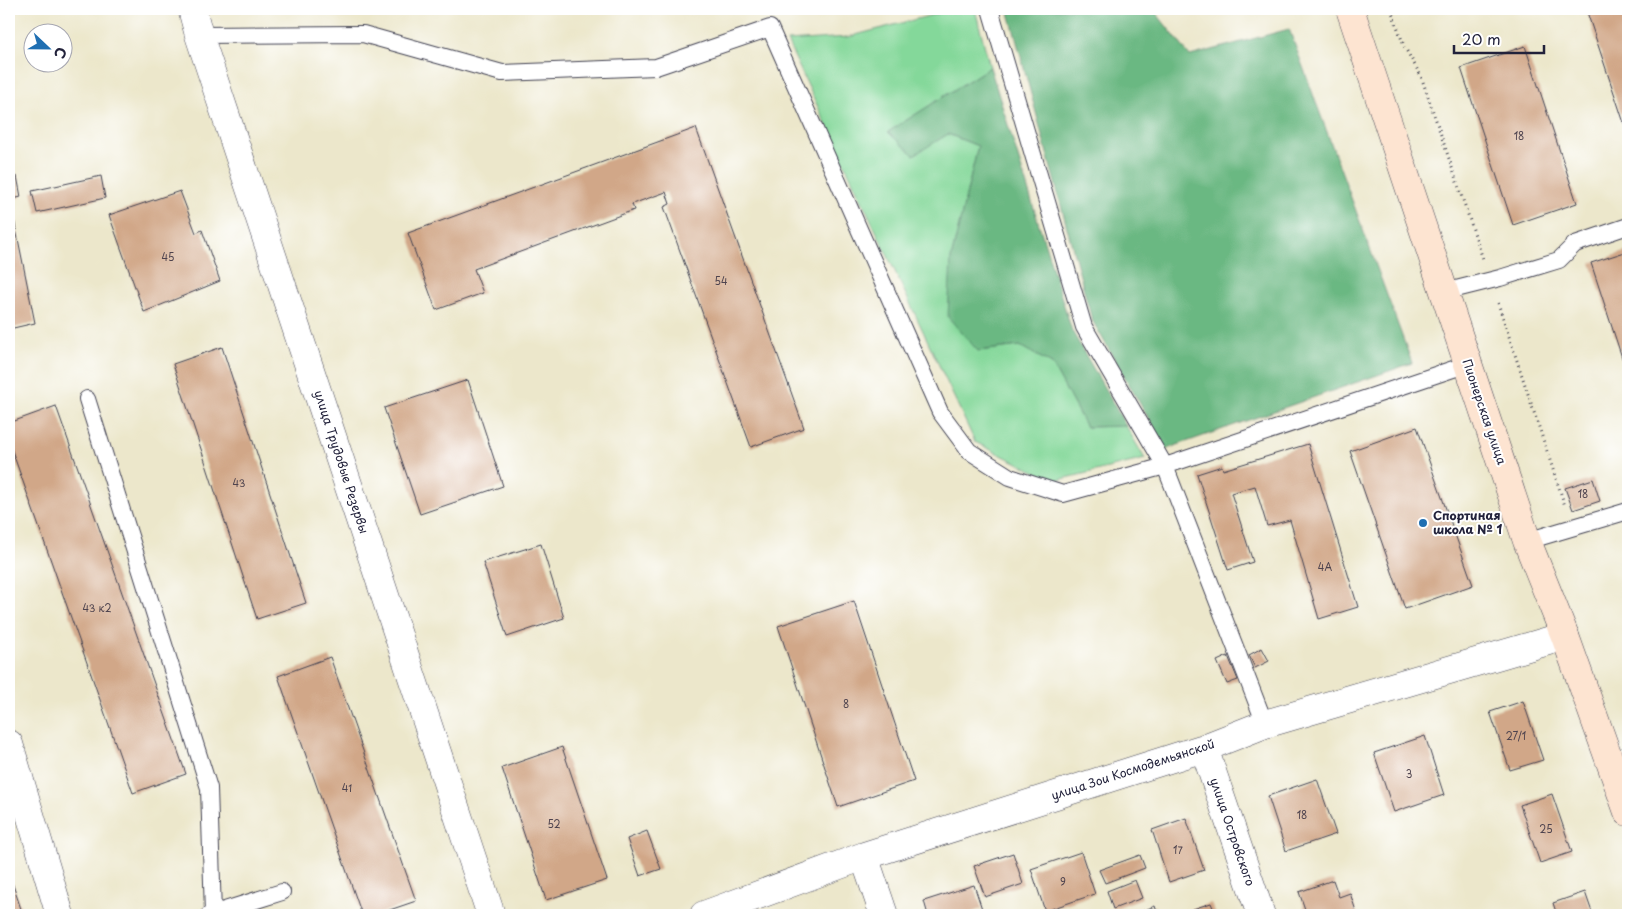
<svg xmlns="http://www.w3.org/2000/svg" width="1637" height="924" viewBox="0 0 1637 924" font-family="'Playpen Sans',sans-serif">
<style>
.green{fill:#84d89a;stroke:#537d6a}
.forest{fill:#6bb882;stroke:#466d5e}
.building{fill:#d1a788}
.lines{fill:none;stroke-linecap:round;stroke-linejoin:round}
.lane-casing{stroke:#404051;stroke-width:18}
.street-casing{stroke:#404051;stroke-width:29}
.secondary-casing{stroke:#404051;stroke-width:29}
.path{stroke:#404051;stroke-width:3;stroke-dasharray:1 4;stroke-linecap:butt}
.lane{stroke:#fff;stroke-width:16}
.street{stroke:#fff;stroke-width:28}
.secondary{stroke:#fde4d1;stroke-width:28}
.poi-dot{fill:#1f6fb2;stroke:#fff;stroke-width:2}
.labels{text-anchor:middle;stroke-width:4;stroke-linejoin:round;paint-order:stroke}
.number-label{font-size:10px;fill:#4e434e}
.street-label{font-size:12px;fill:#22223b;stroke:#fff}
.poi-label{font-size:12px;font-weight:bold;fill:#22223b;stroke:#fff;text-anchor:start}
</style>
<rect width="100%" height="100%" fill="#fff"/>
<filter id="ink" filterUnits="userSpaceOnUse"><feTurbulence type="fractalNoise" baseFrequency=".02" numOctaves="2"/><feDisplacementMap in="SourceGraphic" scale="10" xChannelSelector="R" yChannelSelector="G"/><feConvolveMatrix kernelMatrix="1 2 1 2 8 2 1 2 1" color-interpolation-filters="sRGB"/></filter>
<filter id="wash" filterUnits="userSpaceOnUse"><feTurbulence type="fractalNoise" baseFrequency=".0096" numOctaves="4" result="noise"/><feDisplacementMap in="SourceGraphic" scale="20" xChannelSelector="R" yChannelSelector="G"/><feGaussianBlur stdDeviation="1.12" result="paint"/><feColorMatrix in="noise" values="0 0 0 0 0 0 0 0 0 0 0 0 0 0 0 0 0 1.4 0 .05"/><feComposite in="paint" operator="in"/></filter>
<g filter="url(#wash)">
<rect width="100%" height="100%" fill="#ece7cb"/>
<path class="green" d="M 955,9 L 975,9 L 990,67 L 888,132 L 914,154 L 948,134 L 978,146 L 951,259 L 978,351 L 1020,346 L 1052,364 L 1086,427 L 1126,426 L 1145,459 L 1054,481 L 975,442 L 787,41 L 848,37 Z"/>
<path class="forest" d="M 1008,9 L 1153,9 L 1190,56 L 1289,29 L 1412,363 L 1166,449 L 1092,320 Z
M 990,67 L 1072,331 L 1126,426 L 1086,427 L 1052,364 L 1020,346 L 978,351 L 948,317 L 951,259 L 978,146 L 948,134 L 914,155 L 888,132 Z"/>
<g id="blocks">
<path class="building" d="M 1586,9 L 1628,9 L 1628,135 Z
M 1525,46 L 1577,203 L 1513,225 L 1461,68 Z
M 696,128 L 804,428 L 751,447 L 664,207 L 670,204 L 666,192 L 632,204 L 634,210 L 474,269 L 483,293 L 436,310 L 408,233 Z
M 17,176 L 21,197 L 9,200 L 9,177 Z
M 101,176 L 105,198 L 37,213 L 32,191 Z
M 180,191 L 196,233 L 202,230 L 220,281 L 144,312 L 109,215 Z
M 14,219 L 35,323 L 9,329 L 9,220 Z
M 1628,251 L 1628,376 L 1591,263 Z
M 222,347 L 306,603 L 257,619 L 173,364 Z
M 468,380 L 503,486 L 420,514 L 384,408 Z
M 56,406 L 186,774 L 133,793 L 9,442 L 9,423 Z
M 1417,427 L 1473,585 L 1405,609 L 1350,451 Z
M 1308,444 L 1358,607 L 1319,619 L 1290,520 L 1267,526 L 1255,486 L 1231,493 L 1253,562 L 1228,570 L 1197,474 L 1222,466 L 1223,470 Z
M 1593,479 L 1600,501 L 1573,510 L 1565,488 Z
M 541,544 L 564,618 L 507,637 L 483,562 Z
M 854,601 L 914,781 L 838,807 L 778,626 Z
M 1262,648 L 1269,661 L 1255,668 L 1249,655 Z
M 1228,656 L 1238,680 L 1227,684 L 1217,661 Z
M 330,657 L 416,901 L 375,915 L 362,915 L 278,676 Z
M 1523,701 L 1543,760 L 1510,770 L 1490,712 Z
M 1425,736 L 1444,795 L 1394,812 L 1374,753 Z
M 562,747 L 607,880 L 546,900 L 502,768 Z
M 1317,779 L 1336,834 L 1286,851 L 1268,796 Z
M 1552,794 L 1572,852 L 1540,863 L 1520,805 Z
M 1186,818 L 1204,870 L 1169,882 L 1152,830 Z
M 647,831 L 661,869 L 640,876 L 627,839 Z
M 1081,852 L 1095,894 L 1045,911 L 1031,869 Z
M 1013,853 L 1023,884 L 985,897 L 974,866 Z
M 1140,855 L 1145,868 L 1105,883 L 1099,870 Z
M 9,873 L 23,915 L 9,915 Z
M 1135,880 L 1142,898 L 1113,909 L 1107,891 Z
M 1333,880 L 1339,897 L 1350,893 L 1357,914 L 1352,915 L 1307,915 L 1299,892 Z
M 974,885 L 982,909 L 964,915 L 928,915 L 924,901 Z
M 1585,892 L 1593,915 L 1557,915 L 1553,903 Z
M 1211,903 L 1216,915 L 1175,915 Z
M 1155,906 L 1158,915 L 1131,915 Z"/>
</g>
</g>
<g filter="url(#ink)">
<use href="#blocks" fill-opacity="0" stroke="#404051" stroke-width="1"/>
<g class="lines">
<g class="lane-casing">
<path id="lane" d="M 990,9 L 1084,327 L 1165,466 L 1265,724
M 199,35 L 363,34 L 502,73 L 656,67 L 770,28 L 940,412 L 969,451 L 1010,477 L 1063,494 L 1165,466 L 1468,364
M 1444,292 L 1500,278 L 1559,260 L 1575,244 L 1628,226
M 87,399 L 209,788 L 213,914
M 1527,541 L 1628,511
M 209,915 L 282,892"/>
</g>
<g class="street-casing">
<path id="street" d="M 192,9 L 199,35 L 491,915
M 9,744 L 60,915
M 1204,748 L 1261,915
M 864,856 L 884,915
M 704,915 L 864,856 L 1204,748 L 1265,724 L 1565,636"/>
</g>
<g class="secondary-casing">
<path id="secondary" d="M 1350,9 L 1527,541 L 1565,636 L 1628,812"/>
</g>
<path class="path" d="M 1391,9 L 1404,46 L 1421,76 L 1483,259
M 1498,303 L 1565,506"/>
<use href="#lane" class="lane"/>
<use href="#street" class="street"/>
<use href="#secondary" class="secondary"/>
</g>
</g>
<circle class="poi-dot" cx="1423" cy="523" r="5"/>
<g class="labels">
<g class="number-label">
<text x="1519" y="140">18</text>
<text x="168" y="261">45</text>
<text x="721" y="285">54</text>
<text x="239" y="487">43</text>
<text x="1583" y="498">18</text>
<text x="1325" y="571">4А</text>
<text x="97" y="612">43 к2</text>
<text x="846" y="708">8</text>
<text x="1516" y="740">27/1</text>
<text x="1409" y="778">3</text>
<text x="347" y="792">41</text>
<text x="1302" y="819">18</text>
<text x="554" y="828">52</text>
<text x="1546" y="833">25</text>
<text x="1178" y="854">17</text>
<text x="1063" y="886">9</text>
</g>
<g class="street-label">
<text transform="translate(1484 412) rotate(71)" y="4">Пионерская улица</text>
<text transform="translate(341 462) rotate(72)" y="4">улица Трудовые Резервы</text>
<text transform="translate(1133 770) rotate(-18)" y="4">улица Зои Космодемьянской</text>
<text transform="translate(1232 832) rotate(71)" y="4">улица Островского</text>
</g>
<g class="poi-label">
<text x="1433" y="520">Спортиная<tspan x="1433" dy="14">школа № 1</tspan></text>
</g>
</g>
<rect width="1637" height="924" fill="none" stroke="#fff" stroke-width="30"/>
<g transform="translate(48 48) rotate(112)"><circle r="24" fill="#ffffff" stroke="#a7a7b1"/>
<path d="M0-4L9 19L0 12L-9 19Z" fill="#1f6fb2"/>
<text y="-8" font-size="14" font-weight="bold" text-anchor="middle" fill="#22223b">С</text>
</g>
<path d="M1454 45v8h90v-8" fill="none" stroke="#22223b" stroke-width="2.5"/>
<text x="1462" y="45" font-size="15" fill="#22223b" stroke="#ffffff" stroke-width="4" paint-order="stroke">20 m</text>
</svg>
